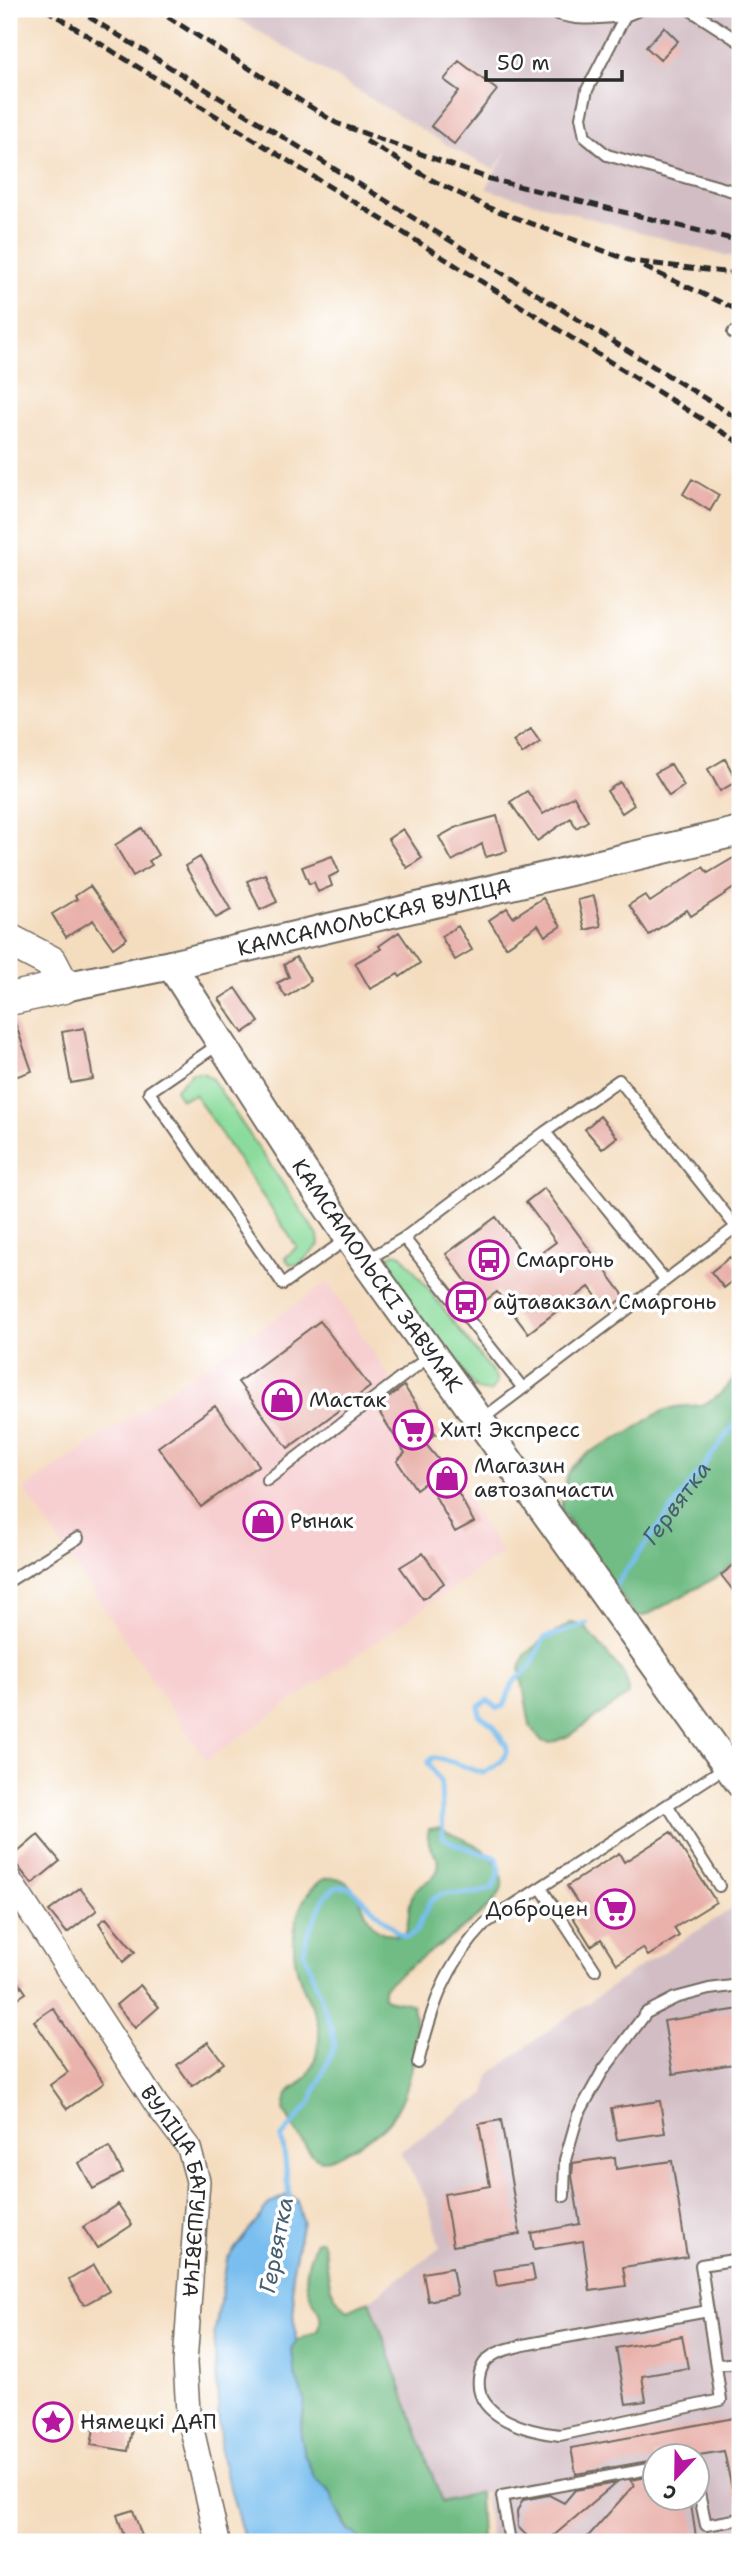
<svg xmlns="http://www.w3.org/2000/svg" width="749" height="2551" viewBox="0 0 749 2551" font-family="'Shantell Sans',sans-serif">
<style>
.built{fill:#f7cfd0}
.industrial{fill:#d2bdc5;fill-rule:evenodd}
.green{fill:#8bdc9c;stroke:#5b8464;stroke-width:2}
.forest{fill:#70bc84;stroke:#4e7458;stroke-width:2}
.water{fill:#78beef;stroke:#52748d;stroke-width:2}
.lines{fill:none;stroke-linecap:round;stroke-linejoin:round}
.stream{stroke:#78beef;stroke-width:5}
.building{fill:#e9b1aa}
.service-casing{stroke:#71695f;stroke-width:14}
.minor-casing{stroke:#71695f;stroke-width:26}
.tertiary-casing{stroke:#71695f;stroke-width:32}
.secondary-casing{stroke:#71695f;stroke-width:35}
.service{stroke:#fff;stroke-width:10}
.minor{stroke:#fff;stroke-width:23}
.tertiary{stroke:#fff;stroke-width:28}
.secondary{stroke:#fff;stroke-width:32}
.rail{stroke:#2b2b2b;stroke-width:5;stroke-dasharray:10 5;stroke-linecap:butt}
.labels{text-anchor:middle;stroke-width:7;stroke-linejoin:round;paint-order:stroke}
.street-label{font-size:21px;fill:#2b2b2b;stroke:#fff}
.poi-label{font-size:21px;fill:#2b2b2b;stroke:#fff;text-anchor:start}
.water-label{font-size:23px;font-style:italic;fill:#465e70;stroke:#fff}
</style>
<rect width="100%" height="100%" fill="#fff"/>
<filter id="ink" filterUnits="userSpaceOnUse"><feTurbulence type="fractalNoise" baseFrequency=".0143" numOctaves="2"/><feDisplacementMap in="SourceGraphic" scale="14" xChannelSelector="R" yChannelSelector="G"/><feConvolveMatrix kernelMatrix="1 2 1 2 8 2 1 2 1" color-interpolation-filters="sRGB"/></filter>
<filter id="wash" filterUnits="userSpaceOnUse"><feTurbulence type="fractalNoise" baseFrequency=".00686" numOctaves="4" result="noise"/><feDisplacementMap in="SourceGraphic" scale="28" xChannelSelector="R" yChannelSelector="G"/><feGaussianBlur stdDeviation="1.57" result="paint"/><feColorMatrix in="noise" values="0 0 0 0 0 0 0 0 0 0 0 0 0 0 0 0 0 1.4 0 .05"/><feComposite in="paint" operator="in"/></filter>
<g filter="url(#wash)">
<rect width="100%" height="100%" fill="#f4ddbf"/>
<path class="built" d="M 328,1282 L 502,1553 L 206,1761 L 24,1489 Z"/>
<path class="industrial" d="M 222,9 L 740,9 L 740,258 L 718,254 L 486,189 L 510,146 L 494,170 L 454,149 Z
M 740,1904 L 740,2542 L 491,2542 L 484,2491 L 442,2503 L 370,2300 L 440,2248 L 427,2200 L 400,2152 L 465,2106 L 486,2095 L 489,2075 L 535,2040 L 641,1966 ZM 654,2456 L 696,2456 L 696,2498 L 654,2498 Z"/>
<path class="green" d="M 192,1073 L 203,1073 L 212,1079 L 318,1236 L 319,1245 L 299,1265 L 290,1264 L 285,1258 L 297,1247 L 195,1095 L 181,1099 L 175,1090 Z
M 395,1253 L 402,1255 L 495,1376 L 497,1383 L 490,1392 L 477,1390 L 384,1270 L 388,1257 Z"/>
<path class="forest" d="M 740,1366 L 740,1560 L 721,1575 L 645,1616 L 635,1616 L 561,1510 C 562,1500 563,1488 566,1478 C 576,1452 609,1444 630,1432 C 644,1423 656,1412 672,1408 C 682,1405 694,1407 704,1404 C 718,1400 735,1379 740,1366 Z
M 571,1623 L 584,1626 L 624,1674 L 628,1685 L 628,1695 L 568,1736 L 551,1743 L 542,1741 L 530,1726 L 520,1668 L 525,1655 L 542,1640 Z
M 438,1828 C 452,1834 477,1843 487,1853 C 495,1860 504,1875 502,1887 C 498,1913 405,1964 383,1988 L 384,1998 C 394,2003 403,2000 413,2005 C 420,2038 412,2091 391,2119 C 380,2134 360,2143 343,2153 C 335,2157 323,2164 314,2156 C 303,2147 292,2123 284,2111 C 287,2081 298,2092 309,2073 C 314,2065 319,2046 319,2037 C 320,2015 308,2002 301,1982 C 289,1952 291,1905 318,1883 C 326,1876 338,1876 347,1883 C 370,1898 359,1940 405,1935 C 411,1921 406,1906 414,1892 C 420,1882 435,1881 438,1869 C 442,1853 423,1849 429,1829 Z
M 316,2241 L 322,2241 C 332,2268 321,2290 348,2310 L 370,2300 L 442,2502 L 479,2492 L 481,2542 L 361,2542 L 354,2533 L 348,2530 L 334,2504 L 331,2493 L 314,2477 L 304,2454 L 300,2436 L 304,2410 L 295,2375 L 292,2351 L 296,2341 L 318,2331 C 327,2313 310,2302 307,2285 C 304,2271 311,2254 316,2241 Z"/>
<path class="water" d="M 289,2194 L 297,2201 L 303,2221 L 292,2273 L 296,2341 L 292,2351 L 295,2375 L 305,2402 L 300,2436 L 304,2454 L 314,2477 L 331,2493 L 334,2504 L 347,2530 L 354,2533 L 361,2542 L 245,2542 L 221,2456 L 214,2338 L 227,2259 L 270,2203 Z"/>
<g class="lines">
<g class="stream">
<path id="s1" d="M 614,1587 L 740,1417"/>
<path d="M 289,2194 C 285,2175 287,2156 281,2138 L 310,2103 L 335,2045 L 332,2030 L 304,1951 L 307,1936 L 326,1894 L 337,1887 L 350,1887 L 397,1932 L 407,1937 L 416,1932 L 430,1901 L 442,1894 L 478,1893 L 493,1888 L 500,1871 L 497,1858 L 454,1844 L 443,1837 L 441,1783 L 428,1763 L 432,1758 C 444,1757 469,1769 483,1773 C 495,1766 506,1762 507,1747 L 493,1725 L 479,1715 L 479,1706 L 488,1700 L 497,1708 L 504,1706 L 513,1683 L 531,1666 L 544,1638 L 587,1624"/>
</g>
</g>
<g id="blocks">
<path class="building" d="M 664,27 L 678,41 L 660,60 L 646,47 Z
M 459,61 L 497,90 L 454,144 L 431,126 L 459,91 L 444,80 Z
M 692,479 L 719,495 L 710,511 L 683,494 Z
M 531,729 L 540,742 L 522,754 L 513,741 Z
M 725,759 L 737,781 L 720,791 L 708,769 Z
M 671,764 L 684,786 L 669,796 L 655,773 Z
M 620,782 L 634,805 L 622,813 L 607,791 Z
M 527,791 L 543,814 L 574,796 L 588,821 L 576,828 L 571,818 L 537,841 L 510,802 Z
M 497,816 L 507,851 L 486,857 L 482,844 L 452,861 L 439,837 L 457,827 Z
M 142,828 L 158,855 L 149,861 L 152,865 L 133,876 L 115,845 Z
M 403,829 L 422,858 L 407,868 L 388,839 Z
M 740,854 L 740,884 L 691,916 L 687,910 L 649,935 L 629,905 L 645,895 L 650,902 L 703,867 L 708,873 Z
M 332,856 L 339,872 L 329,877 L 332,886 L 318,892 L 314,882 L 309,884 L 302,867 Z
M 200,857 L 231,910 L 216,918 L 185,866 Z
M 265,874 L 277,902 L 260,910 L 247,881 Z
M 90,886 L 127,938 L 113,948 L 93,920 L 66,937 L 52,914 L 77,899 L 75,896 Z
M 594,896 L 601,926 L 585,930 L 578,900 Z
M 543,898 L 561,926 L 545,936 L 538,925 L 506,947 L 489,920 L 507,908 L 513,917 Z
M 458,926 L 472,950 L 455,960 L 441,936 Z
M 399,932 L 420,963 L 400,977 L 398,974 L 370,989 L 355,963 L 381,949 L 379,946 Z
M 296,957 L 311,981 L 286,997 L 277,983 L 289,977 L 284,965 Z
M 236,988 L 259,1022 L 243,1033 L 219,999 Z
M 9,1017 L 13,1017 L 32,1071 L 12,1078 L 9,1069 Z
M 84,1028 L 93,1079 L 71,1083 L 62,1032 Z
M 600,1116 L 617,1137 L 602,1149 L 585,1129 Z
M 544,1188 L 625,1297 L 607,1310 L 589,1287 L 528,1333 L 497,1292 L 482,1303 L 446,1254 L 496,1217 L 529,1262 L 556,1242 L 526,1202 Z
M 730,1257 L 740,1270 L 740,1275 L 724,1288 L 711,1272 Z
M 320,1321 L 370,1387 L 288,1448 L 238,1382 Z
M 404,1386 L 436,1434 L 424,1442 L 443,1465 L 474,1522 L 455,1532 L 427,1481 L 416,1489 L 397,1461 L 405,1453 L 376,1407 Z
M 215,1406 L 259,1465 L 201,1507 L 158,1447 Z
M 423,1553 L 444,1583 L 423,1599 L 400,1567 Z
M 740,1560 L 740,1599 L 721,1575 Z
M 671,1832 L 716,1902 L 674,1928 L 679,1936 L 648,1956 L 643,1948 L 617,1964 L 601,1939 L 591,1946 L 571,1914 L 581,1908 L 567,1886 L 619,1853 L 624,1862 Z
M 38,1835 L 60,1861 L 32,1884 L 11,1858 Z
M 80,1888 L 97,1910 L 67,1933 L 49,1911 Z
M 106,1918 L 135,1952 L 123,1962 L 99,1923 Z
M 9,1967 L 26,1993 L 9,2004 Z
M 140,1985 L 159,2007 L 135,2028 L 116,2005 Z
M 53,2008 L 104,2083 L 67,2109 L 50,2085 L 68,2072 L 34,2021 Z
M 740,2009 L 740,2063 L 673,2074 L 664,2021 Z
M 208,2042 L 224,2063 L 192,2086 L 177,2065 Z
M 660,2101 L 665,2133 L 617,2140 L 611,2108 Z
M 501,2120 L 520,2234 L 453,2246 L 444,2194 L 490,2186 L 479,2124 Z
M 109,2147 L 123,2173 L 93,2189 L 79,2163 Z
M 615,2157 L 616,2169 L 672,2161 L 687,2257 L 623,2267 L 626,2286 L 590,2291 L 583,2241 L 534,2249 L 531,2233 L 580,2224 L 572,2176 L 573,2163 Z
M 118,2204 L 132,2225 L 97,2248 L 83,2227 Z
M 94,2265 L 109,2291 L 84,2305 L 69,2280 Z
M 532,2265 L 535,2280 L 497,2286 L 494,2270 Z
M 452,2268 L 457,2295 L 428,2301 L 423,2273 Z
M 682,2336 L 688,2368 L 642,2376 L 646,2401 L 626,2404 L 616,2348 Z
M 740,2417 L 740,2498 L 734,2499 L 724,2451 L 693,2456 L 654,2456 L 654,2460 L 576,2474 L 571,2448 Z
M 95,2423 L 132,2429 L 128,2451 L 91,2445 Z
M 654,2476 L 654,2498 L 690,2498 L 696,2537 L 664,2542 L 583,2542 L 634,2485 L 630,2480 Z
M 616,2483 L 552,2537 L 537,2540 L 529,2538 L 518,2527 L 517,2511 L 523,2500 L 549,2495 L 564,2503 L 575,2490 Z
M 133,2510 L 141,2534 L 125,2539 L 117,2515 Z"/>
</g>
</g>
<g filter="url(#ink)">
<use href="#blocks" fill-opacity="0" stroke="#71695f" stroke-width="2"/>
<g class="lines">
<g class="service-casing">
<path id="service" d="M 546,9 C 571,22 597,19 625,16
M 642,9 L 625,16 L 587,90 L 581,117 L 585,137 L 607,155 L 740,193
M 689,9 L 740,42
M 733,333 L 740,337
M 219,1044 L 149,1092 L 283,1284 L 347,1239
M 545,1132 L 665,1280
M 404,1238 L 522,1387
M 365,1261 L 404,1238 L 545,1132 L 619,1080 L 736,1227 L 481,1420
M 267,1480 L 431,1355
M 9,1581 L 78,1538
M 668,1806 L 719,1886
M 541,1888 L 595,1970
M 418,2063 C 432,2006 444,1967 486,1923 L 727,1766
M 564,2196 L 565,2160 L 578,2115 L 602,2072 L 646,2013 L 675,1998 L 709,1989 L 740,1985
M 708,2311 L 523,2345 C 513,2348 500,2350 492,2356 C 484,2361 480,2369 479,2378 C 474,2418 531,2432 560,2435 L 721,2400 L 701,2265 L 740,2259
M 716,2365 L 740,2363
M 696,2479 L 706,2525 L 740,2519
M 510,2542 L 502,2496 L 654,2468"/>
</g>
<g class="minor-casing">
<g id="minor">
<path id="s2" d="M 9,1879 L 156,2104 L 189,2148 L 198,2181 L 185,2363 L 188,2412 L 218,2542"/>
</g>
</g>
<g class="tertiary-casing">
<g id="tertiary">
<path id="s3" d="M 171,965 L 304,1172 L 365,1261 L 740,1783"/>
<path id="s4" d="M 64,987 L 171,965 L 740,831"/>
</g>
</g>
<g class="secondary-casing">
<path id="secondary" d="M 9,940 L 51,962 L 64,987 L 9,999"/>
</g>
<use href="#service" class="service"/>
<use href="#minor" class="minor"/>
<use href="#tertiary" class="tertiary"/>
<use href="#secondary" class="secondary"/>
<path class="rail" d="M 45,9 L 740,443
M 76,9 L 740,420
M 155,9 L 336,123 L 490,179 L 740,241
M 366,141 L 432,180 L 487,207 L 631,261 L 740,274
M 644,267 L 740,311"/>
</g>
</g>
<defs>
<g id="bus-ring" transform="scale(2.0125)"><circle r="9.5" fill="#fff" stroke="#b5179e" stroke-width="1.5"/><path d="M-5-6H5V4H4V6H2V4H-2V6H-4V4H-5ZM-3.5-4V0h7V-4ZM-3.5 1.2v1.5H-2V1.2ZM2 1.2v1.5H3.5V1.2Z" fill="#b5179e"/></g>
<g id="shop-ring" transform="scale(2.0125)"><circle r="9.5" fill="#fff" stroke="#b5179e" stroke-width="1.5"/><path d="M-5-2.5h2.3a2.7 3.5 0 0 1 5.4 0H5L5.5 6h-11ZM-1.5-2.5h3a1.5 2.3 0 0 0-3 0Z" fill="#b5179e"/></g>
<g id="supermarket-ring" transform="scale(2.0125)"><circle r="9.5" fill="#fff" stroke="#b5179e" stroke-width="1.5"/><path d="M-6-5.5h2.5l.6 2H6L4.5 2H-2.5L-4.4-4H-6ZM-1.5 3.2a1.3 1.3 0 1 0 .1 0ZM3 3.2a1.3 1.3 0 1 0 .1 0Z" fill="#b5179e"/></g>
<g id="sight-ring" transform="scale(2.0125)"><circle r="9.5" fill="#fff" stroke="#b5179e" stroke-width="1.5"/><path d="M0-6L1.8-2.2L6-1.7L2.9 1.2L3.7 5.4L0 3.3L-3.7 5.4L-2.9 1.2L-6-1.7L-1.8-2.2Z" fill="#b5179e"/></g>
</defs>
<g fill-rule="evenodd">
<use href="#bus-ring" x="489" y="1260"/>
<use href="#bus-ring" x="466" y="1302"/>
<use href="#shop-ring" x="282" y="1400"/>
<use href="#supermarket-ring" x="413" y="1430"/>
<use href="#shop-ring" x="447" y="1478"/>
<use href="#shop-ring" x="263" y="1521"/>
<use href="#supermarket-ring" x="615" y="1909"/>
<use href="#sight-ring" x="53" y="2422"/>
</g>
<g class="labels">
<g class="street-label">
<text dy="7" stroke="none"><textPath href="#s4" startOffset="318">КАМСАМОЛЬСКАЯ ВУЛІЦА</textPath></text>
<text dy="7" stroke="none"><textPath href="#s3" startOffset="373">КАМСАМОЛЬСКІ ЗАВУЛАК</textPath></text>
<text dy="7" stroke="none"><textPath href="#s2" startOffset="362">ВУЛІЦА БАГУШЭВІЧА</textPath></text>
</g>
<g class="poi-label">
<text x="516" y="1267">Смаргонь</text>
<text x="493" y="1309">аўтавакзал Смаргонь</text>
<text x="309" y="1407">Мастак</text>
<text x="440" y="1437">Хит! Экспресс</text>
<text x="474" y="1473">Магазин<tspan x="474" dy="24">автозапчасти</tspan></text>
<text x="290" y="1528">Рынак</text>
<text x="588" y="1916" text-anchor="end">Доброцен</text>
<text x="80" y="2429">Нямецкі ДАП</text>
</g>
<g class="water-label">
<text dy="8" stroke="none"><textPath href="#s1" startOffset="105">Гервятка</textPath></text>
<text transform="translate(276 2245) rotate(-79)" y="8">Гервятка</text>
</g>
</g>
<rect width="749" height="2551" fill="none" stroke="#fff" stroke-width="35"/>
<g transform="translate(676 2477) rotate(202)"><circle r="33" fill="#ffffff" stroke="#aaaaaa" stroke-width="2"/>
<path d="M0-5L12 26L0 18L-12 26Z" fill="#b5179e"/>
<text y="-10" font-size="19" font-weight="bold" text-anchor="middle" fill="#2b2b2b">С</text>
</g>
<path d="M486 70v10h136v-10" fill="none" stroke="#2b2b2b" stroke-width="3.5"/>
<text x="497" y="70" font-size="21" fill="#2b2b2b" stroke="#ffffff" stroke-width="5" paint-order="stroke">50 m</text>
</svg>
